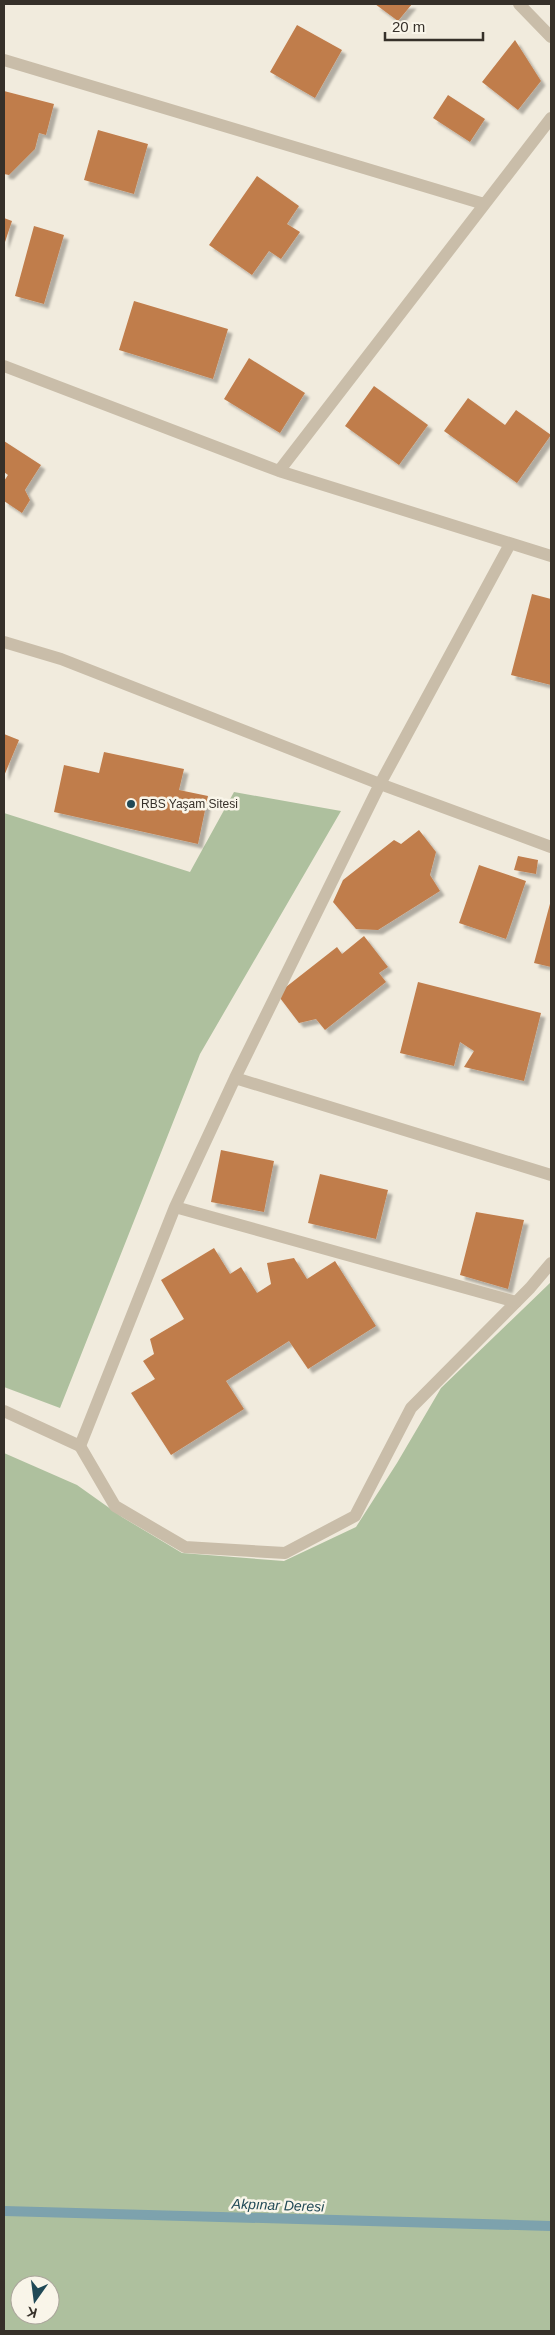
<svg xmlns="http://www.w3.org/2000/svg" width="555" height="2335" viewBox="0 0 555 2335" font-family="Arial,sans-serif">
<style>
.green{fill:#aec09e;fill-rule:evenodd}
.lines{fill:none;stroke-linecap:round;stroke-linejoin:round}
.stream{stroke:#7da2ad;stroke-width:10}
.building{fill:#c07d4c;filter:url(#shadow)}
.service{stroke:#c9bda9;stroke-width:12}
.minor{stroke:#c9bda9;stroke-width:12}
.poi-dot{fill:#204956;stroke:#f9f5e9;stroke-width:2}
.labels{text-anchor:middle;stroke-width:5;stroke-linejoin:round;paint-order:stroke}
.poi-label{font-size:12px;fill:#363029;stroke:#f9f5e9;text-anchor:start}
.water-label{font-size:14px;font-style:italic;fill:#204956;stroke:#f9f5e9}
</style>
<defs>
<filter id="shadow"><feDropShadow dx="4.5" dy="4.5" stdDeviation="1" flood-color="#0004"/></filter>
</defs>
<rect width="100%" height="100%" fill="#f1ebdd"/>
<path class="green" d="M 234,792 L 341,811 L 200,1054 L 60,1408 L 4,1387 L 4,813 L 190,872 Z
M 551,1282 L 551,2331 L 4,2331 L 4,1453 L 77,1485 L 122,1517 L 182,1553 L 284,1561 L 356,1527 L 397,1463 L 441,1388 ZM 20,2285 L 50,2285 L 50,2315 L 20,2315 Z"/>
<g class="lines">
<path class="stream" d="M 4,2211 L 551,2226"/>
</g>
<path class="building" d="M 375,4 L 412,4 L 398,21 Z
M 297,25 L 342,50 L 315,98 L 270,72 Z
M 515,40 L 541,81 L 518,110 L 482,82 Z
M 4,91 L 54,104 L 46,135 L 39,133 L 35,149 L 9,175 L 4,174 Z
M 448,95 L 485,119 L 470,142 L 433,118 Z
M 98,130 L 148,144 L 134,194 L 84,180 Z
M 257,176 L 299,206 L 287,224 L 300,232 L 281,259 L 269,251 L 252,275 L 209,245 Z
M 4,218 L 12,221 L 4,245 Z
M 34,226 L 64,235 L 44,304 L 15,296 Z
M 134,301 L 228,329 L 213,379 L 119,350 Z
M 249,358 L 305,393 L 280,433 L 224,399 Z
M 374,386 L 428,425 L 399,465 L 345,426 Z
M 468,398 L 505,425 L 516,410 L 551,435 L 517,483 L 444,431 Z
M 4,441 L 41,465 L 25,490 L 30,500 L 22,513 L 4,501 L 4,481 L 8,475 L 4,472 Z
M 532,594 L 551,599 L 551,685 L 511,675 Z
M 4,734 L 19,740 L 4,776 Z
M 104,752 L 184,769 L 179,790 L 208,796 L 198,844 L 54,812 L 64,765 L 99,773 Z
M 419,830 L 436,852 L 430,875 L 440,891 L 378,930 L 356,929 L 333,902 L 343,880 L 394,840 L 401,844 Z
M 518,856 L 538,860 L 536,874 L 514,870 Z
M 479,865 L 526,881 L 506,939 L 459,923 Z
M 551,900 L 551,967 L 534,963 Z
M 364,936 L 388,967 L 379,973 L 386,982 L 325,1030 L 316,1019 L 299,1023 L 277,994 L 337,947 L 342,954 Z
M 418,982 L 541,1013 L 524,1081 L 464,1067 L 474,1051 L 460,1042 L 454,1066 L 400,1053 Z
M 221,1150 L 274,1161 L 264,1212 L 211,1202 Z
M 320,1174 L 388,1190 L 376,1239 L 308,1223 Z
M 476,1212 L 524,1220 L 508,1289 L 460,1275 Z
M 214,1248 L 230,1274 L 241,1267 L 257,1293 L 271,1284 L 267,1263 L 294,1258 L 307,1279 L 335,1261 L 376,1326 L 308,1369 L 289,1341 L 226,1381 L 244,1409 L 171,1455 L 131,1393 L 155,1379 L 143,1361 L 154,1354 L 150,1339 L 184,1319 L 161,1280 Z"/>
<g class="lines">
<path class="service" d="M 80,1446 L 115,1506 L 185,1547 L 285,1553 L 355,1516 L 411,1408 L 530,1288 L 551,1263"/>
<path class="minor" d="M 519,4 L 551,37
M 4,60 L 484,204
M 4,366 L 279,471 L 551,556
M 279,471 L 551,118
M 4,642 L 61,659 L 380,784 L 551,847
M 235,1078 L 551,1175
M 175,1207 L 516,1302
M 4,1411 L 80,1446 L 175,1207 L 235,1078 L 380,784 L 510,544"/>
</g>
<circle class="poi-dot" cx="131" cy="804" r="5"/>
<g class="labels">
<g class="poi-label">
<text x="141" y="808">RBS Yaşam Sitesi</text>
</g>
<g class="water-label">
<text transform="translate(278 2205) rotate(2)" y="5">Akpınar Deresi</text>
</g>
</g>
<rect width="555" height="2335" fill="none" stroke="#363029" stroke-width="10"/>
<g transform="translate(35 2300) rotate(194)"><circle r="24" fill="#f9f5e9" stroke="#aba69c"/>
<path d="M0-4L9 19L0 12L-9 19Z" fill="#204956"/>
<text y="-8" font-size="14" font-weight="bold" text-anchor="middle" fill="#363029">K</text>
</g>
<path d="M385 32v8h98v-8" fill="none" stroke="#363029" stroke-width="2.5"/>
<text x="392" y="32" font-size="15" fill="#363029" stroke="#f9f5e9" stroke-width="4" paint-order="stroke">20 m</text>
</svg>
